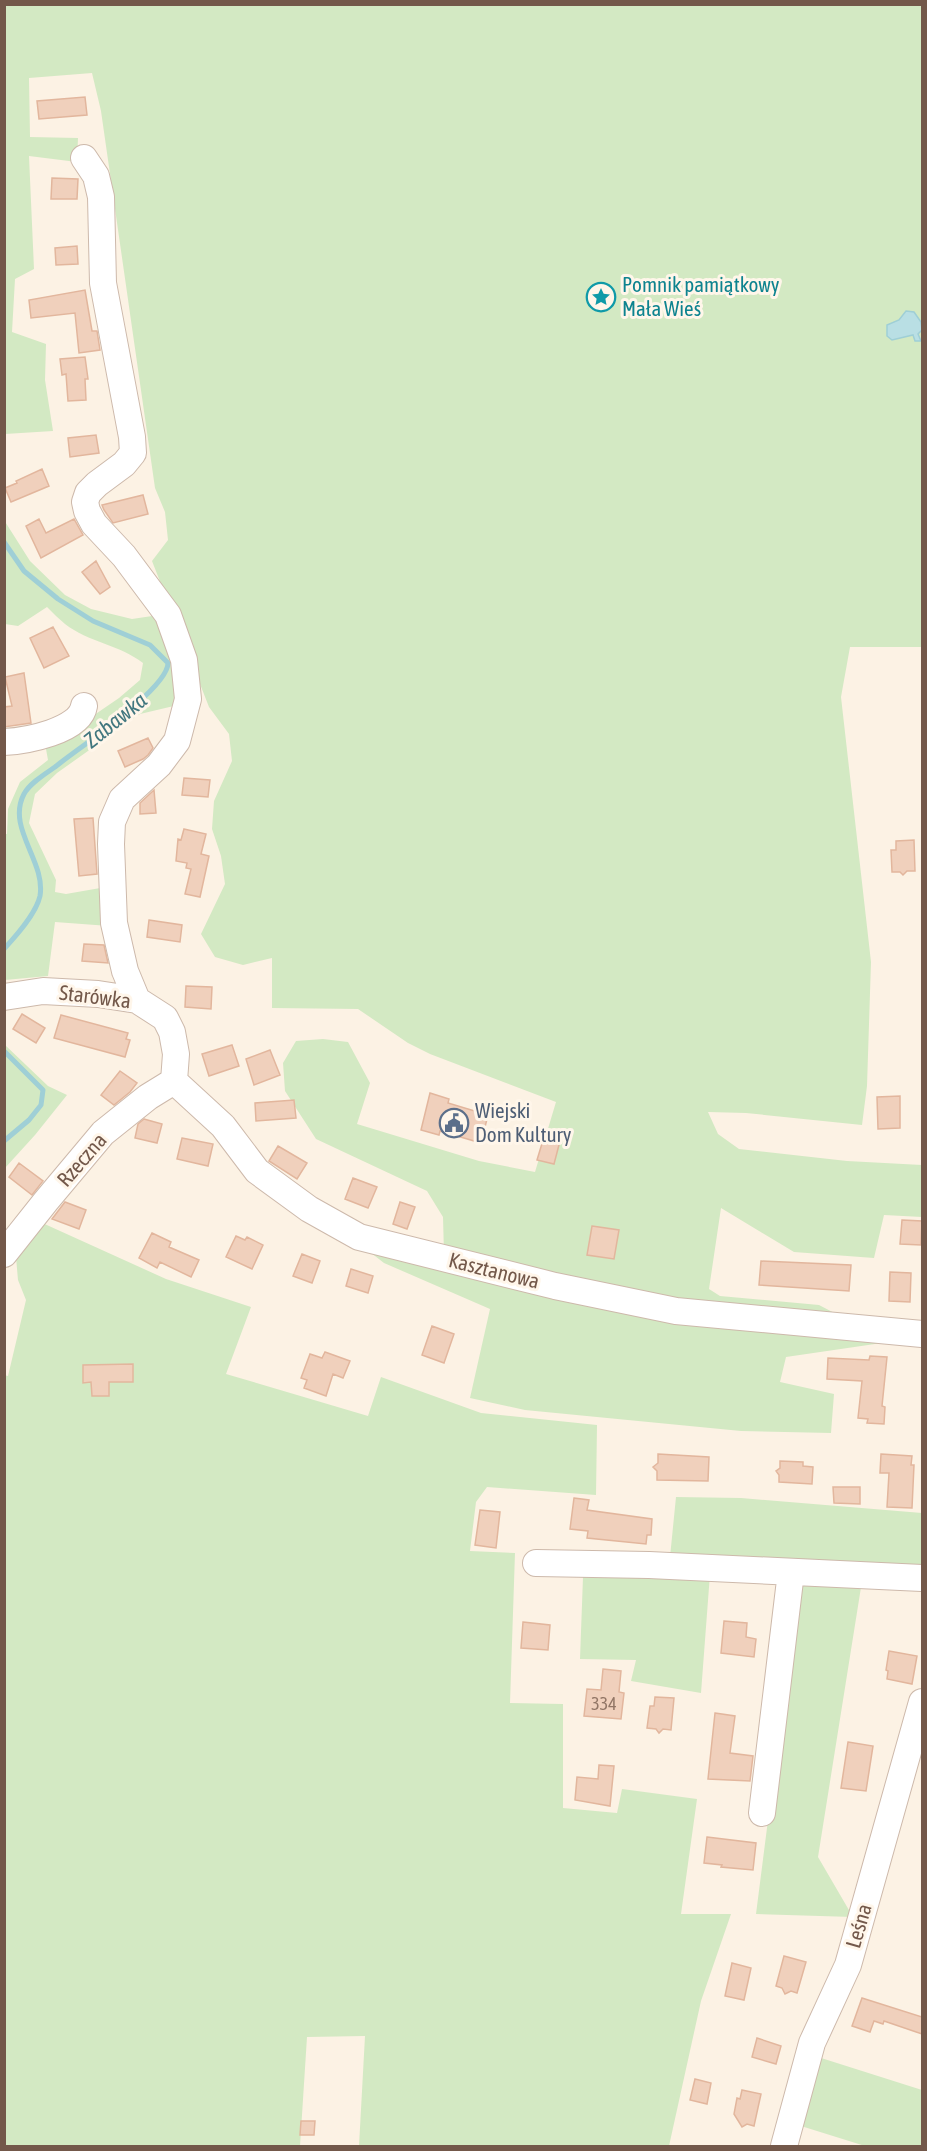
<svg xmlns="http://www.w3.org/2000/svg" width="927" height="2151" viewBox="0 0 927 2151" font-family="'Asap Condensed',sans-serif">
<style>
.green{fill:#d3e9c3}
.water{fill:#b9dfe4;stroke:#9fcfd6;stroke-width:1.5}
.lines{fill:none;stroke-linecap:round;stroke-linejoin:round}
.stream{stroke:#9fcfd6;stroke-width:5}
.building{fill:#f0d0bc;stroke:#e2b69d;stroke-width:1.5}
.minor-casing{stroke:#cdb9ab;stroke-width:28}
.minor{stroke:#fff;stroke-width:26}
.labels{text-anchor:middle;stroke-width:6;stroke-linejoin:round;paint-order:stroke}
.number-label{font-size:18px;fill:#927666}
.culture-label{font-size:21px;fill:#0d838f;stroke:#fff6ea;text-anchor:start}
.street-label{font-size:21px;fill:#73584a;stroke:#fff6ea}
.service-label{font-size:21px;fill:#4e5e75;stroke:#fff6ea;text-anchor:start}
.water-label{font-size:22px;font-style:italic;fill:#42777f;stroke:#fff6ea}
</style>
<rect width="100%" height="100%" fill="#fcf2e4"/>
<path class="green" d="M 5,5 L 922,5 L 922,647 L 850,647 L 841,697 L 871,962 L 867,1086 L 862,1125 L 746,1113 L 708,1112 L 718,1134 L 739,1149 L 847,1161 L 922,1165 L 922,1217 L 884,1215 L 874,1258 L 794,1252 L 721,1208 L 709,1289 L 720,1296 L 819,1305 L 842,1317 L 916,1338 L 786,1357 L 780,1382 L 834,1394 L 831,1433 L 741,1431 L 525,1410 L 470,1398 L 490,1309 L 384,1263 L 366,1249 L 444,1254 L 443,1217 L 427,1191 L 316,1139 L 285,1091 L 283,1063 L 296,1041 L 323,1039 L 348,1042 L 370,1083 L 357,1124 L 479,1161 L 535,1172 L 556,1102 L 430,1054 L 408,1043 L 358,1009 L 272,1008 L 272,958 L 243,965 L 215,957 L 201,934 L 225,884 L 221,856 L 212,829 L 214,801 L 232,761 L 229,734 L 209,707 L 152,561 L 168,540 L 165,512 L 155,488 L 101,111 L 92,73 L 29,78 L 30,137 L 78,138 L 77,162 L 29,156 L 34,269 L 15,279 L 12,332 L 46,344 L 45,380 L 53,431 L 5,434 Z
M 4,520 L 30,561 L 65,595 L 91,609 L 132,619 L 159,615 L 173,642 L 178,705 L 140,714 L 57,773 L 35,794 L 29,823 L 56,880 L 55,892 L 66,894 L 106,887 L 109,926 L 55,922 L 48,976 L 5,980 L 5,834 L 7,834 L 8,809 L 20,782 L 48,760 L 44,738 L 81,724 L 119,698 L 140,680 L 143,663 C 120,645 88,642 65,624 C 59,619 53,613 47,607 L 18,626 L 5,624 Z
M 5,1045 L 48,1086 L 67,1095 L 35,1135 L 5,1168 Z
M 38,1221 L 166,1279 L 251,1307 L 226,1374 L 368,1416 L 381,1377 L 481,1413 L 597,1425 L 596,1495 L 487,1487 L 476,1502 L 470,1551 L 515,1553 L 510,1703 L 563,1704 L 563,1808 L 617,1813 L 622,1789 L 697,1799 L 681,1914 L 731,1914 L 701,2001 L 669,2146 L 359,2146 L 365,2036 L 307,2037 L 300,2146 L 5,2146 L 4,1375 L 8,1376 L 26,1300 L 18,1280 L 16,1257 Z
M 676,1497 L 741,1498 L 922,1513 L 922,1571 L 670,1557 Z
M 591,1570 L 710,1574 L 701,1693 L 631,1681 L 636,1660 L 580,1659 L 583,1577 Z
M 799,1578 L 862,1581 L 818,1857 L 853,1917 L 756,1914 Z
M 818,2057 L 922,2090 L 922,2146 L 865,2146 L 801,2126 Z"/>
<path class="water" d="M 906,311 L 914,312 L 921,322 L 922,330 L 918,334 L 921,341 L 915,341 L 913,335 L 892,340 L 887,336 L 887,325 L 899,320 Z"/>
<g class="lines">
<path class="stream" d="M 4,542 L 24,571 L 58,599 L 93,621 L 150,645 L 168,663 C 168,689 77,749 55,767 C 45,774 30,783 24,794 C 6,828 46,861 40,896 C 36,914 16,936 4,949
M 4,1051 L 43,1090 L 41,1105 L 29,1120 L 4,1141"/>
</g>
<path class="building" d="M 85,97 L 87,115 L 39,119 L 37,101 Z
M 52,178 L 78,179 L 77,199 L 51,199 Z
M 77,246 L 78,264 L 56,265 L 55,248 Z
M 85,290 L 92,331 L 97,331 L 100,350 L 79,353 L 75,313 L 31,318 L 29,300 Z
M 85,357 L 88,379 L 85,379 L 86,400 L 68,401 L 66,374 L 62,375 L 60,359 Z
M 96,435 L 99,453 L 70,457 L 68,438 Z
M 42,469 L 49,486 L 11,502 L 5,488 L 17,483 L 16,481 Z
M 143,495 L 148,514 L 113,523 L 104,510 L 102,505 Z
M 39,519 L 46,533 L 74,519 L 83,535 L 41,558 L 26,526 Z
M 96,561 L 110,587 L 100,594 L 82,572 Z
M 53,627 L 69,656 L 44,668 L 30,638 Z
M 24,673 L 31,723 L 4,727 L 4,707 L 12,706 L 5,677 Z
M 148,738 L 153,748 L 148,755 L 143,759 L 125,767 L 118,751 Z
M 184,778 L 210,780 L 208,797 L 182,795 Z
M 154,790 L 156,813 L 140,814 L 140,803 Z
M 93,818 L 97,874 L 79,876 L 74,819 Z
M 184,829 L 206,834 L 201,854 L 209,856 L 200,897 L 185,894 L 191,869 L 186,868 L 187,863 L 176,861 L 178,839 L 181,840 Z
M 914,840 L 915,871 L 907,871 L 903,875 L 900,872 L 892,872 L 891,850 L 896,850 L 896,841 Z
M 149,920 L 182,925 L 180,942 L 147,937 Z
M 84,944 L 104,945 L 108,963 L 82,961 Z
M 186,986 L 212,987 L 211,1009 L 185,1007 Z
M 22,1014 L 45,1028 L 36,1043 L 13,1029 Z
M 61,1015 L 128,1033 L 126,1039 L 130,1040 L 125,1057 L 54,1038 Z
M 232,1045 L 239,1066 L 209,1076 L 202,1054 Z
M 270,1050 L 280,1075 L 254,1085 L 246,1059 Z
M 120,1071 L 137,1083 L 130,1092 L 114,1105 L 101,1095 Z
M 430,1093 L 449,1099 L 448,1103 L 488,1115 L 481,1143 L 440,1131 L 439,1135 L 421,1130 Z
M 900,1096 L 900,1128 L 878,1129 L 877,1097 Z
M 294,1100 L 296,1118 L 256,1121 L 255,1103 Z
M 144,1119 L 162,1124 L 157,1143 L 135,1138 L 138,1124 Z
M 544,1137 L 560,1141 L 554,1164 L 537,1160 Z
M 182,1138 L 213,1144 L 208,1166 L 177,1159 Z
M 278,1146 L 307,1163 L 297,1179 L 269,1161 Z
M 19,1163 L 43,1181 L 32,1195 L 9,1177 Z
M 353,1178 L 377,1187 L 368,1208 L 345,1199 Z
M 65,1202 L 86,1210 L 79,1229 L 52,1219 Z
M 400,1202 L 415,1207 L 407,1229 L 393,1224 Z
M 902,1220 L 922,1221 L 921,1245 L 900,1244 Z
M 592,1226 L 619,1230 L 614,1259 L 587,1255 Z
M 152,1233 L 171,1242 L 169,1247 L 199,1260 L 191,1277 L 160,1262 L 157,1268 L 139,1258 Z
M 236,1236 L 245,1240 L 247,1237 L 263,1245 L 252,1269 L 226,1257 Z
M 302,1254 L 320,1261 L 312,1283 L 293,1276 Z
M 761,1261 L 851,1265 L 849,1291 L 759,1285 Z
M 351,1269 L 373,1276 L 368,1293 L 346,1286 Z
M 890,1272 L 911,1273 L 910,1302 L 889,1301 Z
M 432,1326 L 454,1334 L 444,1363 L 422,1355 Z
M 325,1352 L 350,1361 L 343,1378 L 333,1374 L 326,1396 L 304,1388 L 307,1380 L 301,1378 L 310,1354 L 322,1358 Z
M 870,1356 L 887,1357 L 882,1406 L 885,1407 L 884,1424 L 867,1423 L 868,1419 L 858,1418 L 862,1381 L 827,1379 L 828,1358 L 869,1360 Z
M 133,1364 L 133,1382 L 109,1382 L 109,1396 L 92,1396 L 91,1382 L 83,1383 L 83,1365 Z
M 658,1454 L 709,1457 L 708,1481 L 657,1480 L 657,1471 L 653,1467 L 658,1463 Z
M 881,1454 L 912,1456 L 911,1465 L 914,1465 L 912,1508 L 887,1507 L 889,1473 L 880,1473 Z
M 780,1461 L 803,1462 L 803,1466 L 813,1467 L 812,1484 L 779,1482 L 779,1475 L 776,1471 L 780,1468 Z
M 833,1487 L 860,1487 L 860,1504 L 834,1503 Z
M 574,1498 L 589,1500 L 587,1510 L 652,1519 L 651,1535 L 647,1535 L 646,1544 L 587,1538 L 588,1531 L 570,1529 Z
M 480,1510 L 500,1512 L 496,1548 L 475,1545 Z
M 724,1621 L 747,1623 L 746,1637 L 756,1639 L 754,1657 L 721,1653 Z
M 523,1622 L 550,1625 L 548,1650 L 521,1648 Z
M 889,1651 L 917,1656 L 912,1684 L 887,1679 L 888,1671 L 886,1670 Z
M 603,1669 L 621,1671 L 619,1692 L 624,1693 L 621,1719 L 584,1716 L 587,1689 L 601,1690 Z
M 655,1697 L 674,1698 L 671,1730 L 663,1729 L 659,1733 L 656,1729 L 647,1728 L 650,1706 L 654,1706 Z
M 715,1713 L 735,1716 L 730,1753 L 753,1756 L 750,1781 L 708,1779 Z
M 848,1742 L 873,1746 L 866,1791 L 841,1788 Z
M 599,1765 L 614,1766 L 610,1806 L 575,1800 L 577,1777 L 598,1779 Z
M 707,1837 L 756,1843 L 753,1870 L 721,1867 L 722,1865 L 704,1863 Z
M 784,1956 L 806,1962 L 797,1993 L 791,1991 L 785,1994 L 782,1988 L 776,1986 Z
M 732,1963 L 751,1968 L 744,2000 L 725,1996 Z
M 862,1998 L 922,2017 L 922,2034 L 884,2021 L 883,2024 L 874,2021 L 870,2032 L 852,2026 Z
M 757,2038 L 781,2046 L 776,2064 L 752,2057 Z
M 695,2079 L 711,2083 L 707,2104 L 690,2100 Z
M 742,2090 L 761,2094 L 754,2126 L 747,2124 L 742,2127 L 734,2114 L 737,2098 L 740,2099 Z
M 301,2121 L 315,2121 L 314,2135 L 300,2135 Z"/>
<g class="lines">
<g class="minor-casing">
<path id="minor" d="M 84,158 L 96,176 L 101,197 L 103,283 L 132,437 L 133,453 L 124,464 L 97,484 L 88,493 L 85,502 L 87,511 L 94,524 L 124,556 L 168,615 L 184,660 L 188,699 L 177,741 L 159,765 L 122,799 L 112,822 L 111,844 L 114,923 L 125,971 L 137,1000
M 4,742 C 26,741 80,731 84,706
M 4,997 L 43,991 L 98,994 L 137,1000 L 165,1018 L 172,1032 L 176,1054 L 174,1081 L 223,1126 L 257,1171 L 309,1209 L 359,1237 L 555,1286 L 676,1311 L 922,1334
M 4,1254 L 46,1201 L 103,1133 L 148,1097 L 174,1081
M 536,1563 L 649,1565 L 922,1578
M 762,1813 L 791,1572
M 784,2146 L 812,2043 L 848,1965 L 922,1702"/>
</g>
<use href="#minor" class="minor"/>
</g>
<defs>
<g id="sight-ring" transform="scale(1.5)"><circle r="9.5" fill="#fff6ea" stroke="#0f9aa8" stroke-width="1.5"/><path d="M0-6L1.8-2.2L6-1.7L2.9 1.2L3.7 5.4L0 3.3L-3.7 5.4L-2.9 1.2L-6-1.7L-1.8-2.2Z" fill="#0f9aa8"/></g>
<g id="civic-ring" transform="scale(1.5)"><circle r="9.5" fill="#fff6ea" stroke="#5c6f8a" stroke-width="1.5"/><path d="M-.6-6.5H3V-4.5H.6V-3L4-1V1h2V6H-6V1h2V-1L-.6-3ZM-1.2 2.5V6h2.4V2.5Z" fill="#5c6f8a"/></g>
</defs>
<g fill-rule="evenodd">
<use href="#sight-ring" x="601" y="297"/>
<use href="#civic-ring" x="454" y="1123"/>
</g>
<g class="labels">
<g class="number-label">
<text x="604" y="1710">334</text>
</g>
<g class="culture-label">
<text x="622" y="292">Pomnik pamiątkowy<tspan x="622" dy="24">Mała Wieś</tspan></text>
</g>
<g class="street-label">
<text transform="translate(95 997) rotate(7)" y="7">Starówka</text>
<text transform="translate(82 1160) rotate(-49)" y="7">Rzeczna</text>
<text transform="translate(494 1271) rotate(14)" y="7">Kasztanowa</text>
<text transform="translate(859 1926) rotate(-74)" y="7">Leśna</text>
</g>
<g class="service-label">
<text x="475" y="1118">Wiejski<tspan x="475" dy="24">Dom Kultury</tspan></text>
</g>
<g class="water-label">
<text transform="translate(115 720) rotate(-39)" y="8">Zabawka</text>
</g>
</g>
<rect width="927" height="2151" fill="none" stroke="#73584a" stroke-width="12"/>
</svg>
